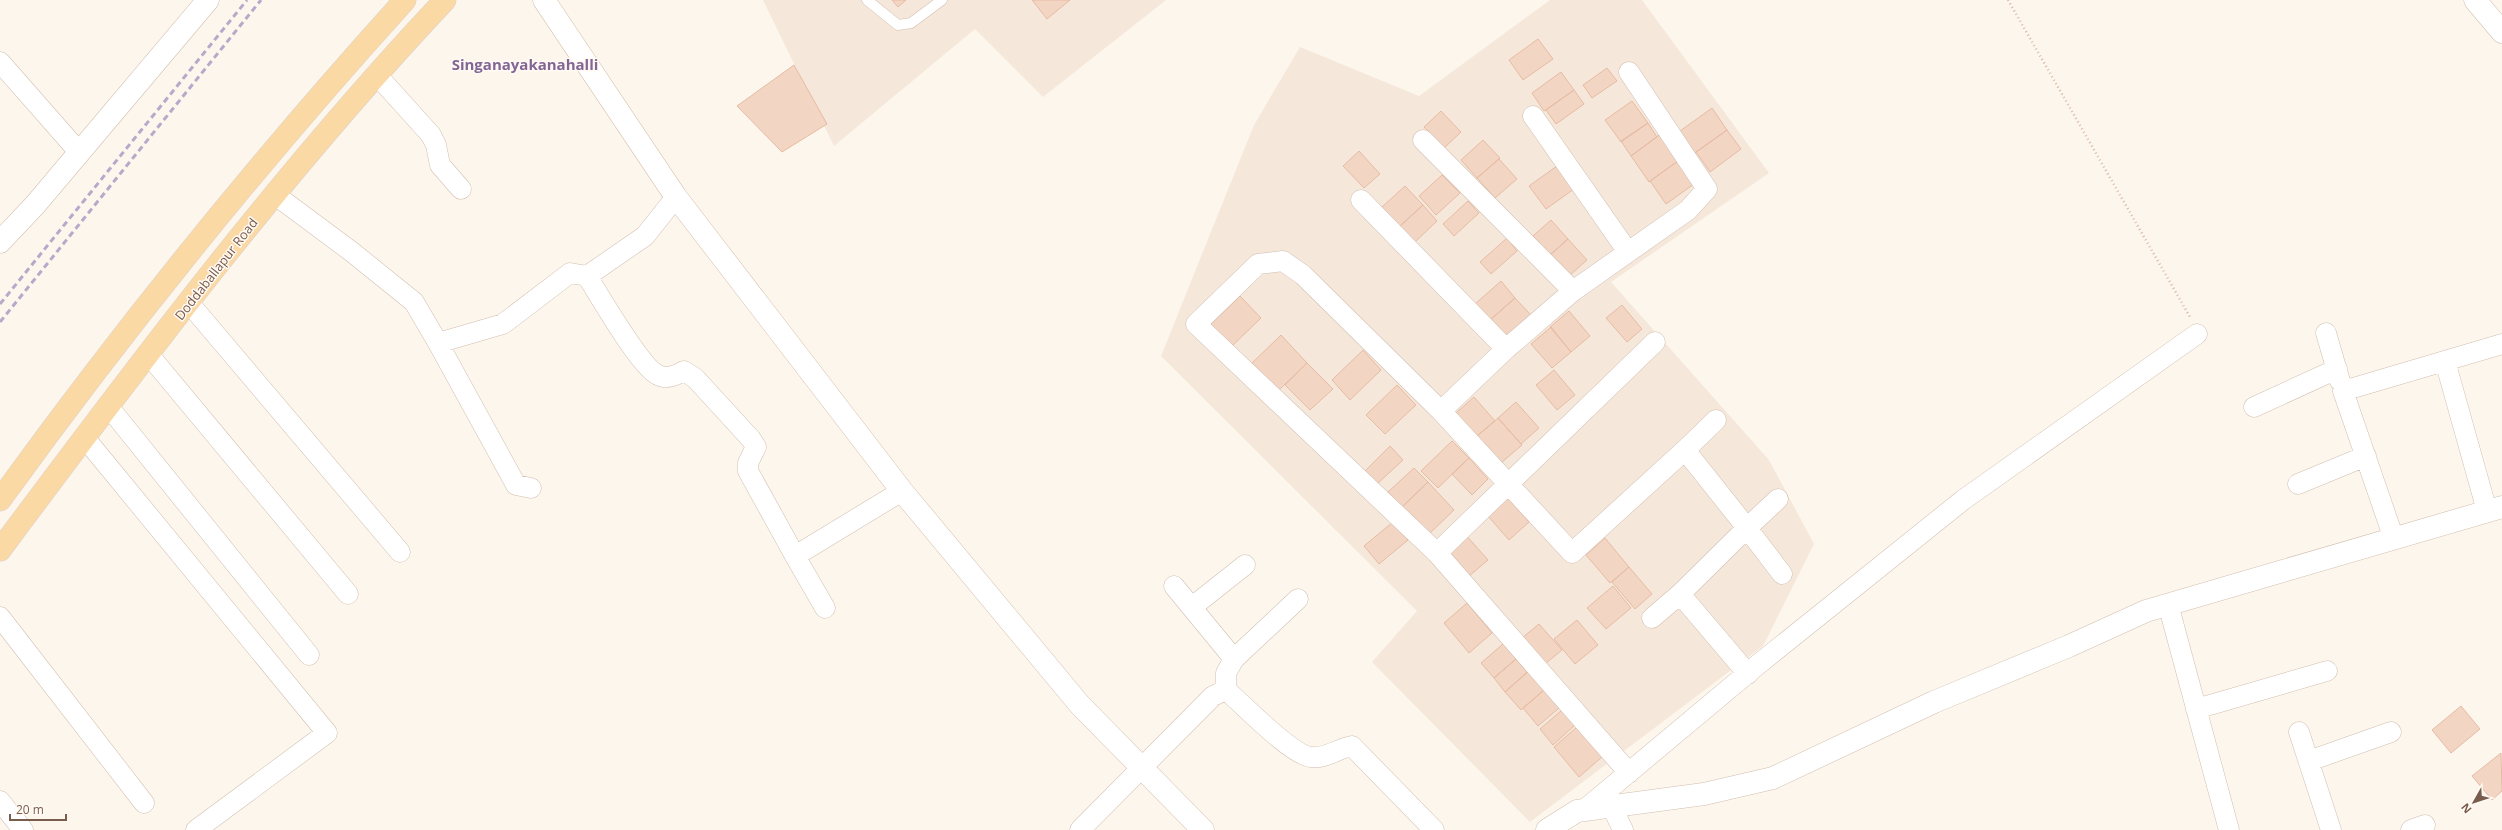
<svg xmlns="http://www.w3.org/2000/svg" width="2502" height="830" viewBox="0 0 2502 830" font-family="'Open Sans',sans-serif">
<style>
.residential{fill:#f5e8da}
.building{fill:#f3d5c3;stroke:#e6bba3}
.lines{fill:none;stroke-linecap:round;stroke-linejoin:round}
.service-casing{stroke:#d1beb0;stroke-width:11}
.minor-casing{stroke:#d1beb0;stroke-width:21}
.tertiary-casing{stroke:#d1beb0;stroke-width:23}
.secondary-casing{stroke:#d6c0b0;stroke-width:23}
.primary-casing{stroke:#dad1cd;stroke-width:23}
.path{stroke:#d9b8a5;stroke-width:2.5;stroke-dasharray:1 3;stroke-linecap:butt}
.service{stroke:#fff;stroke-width:10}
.minor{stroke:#fff;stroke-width:20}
.tertiary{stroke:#fff;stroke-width:22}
.secondary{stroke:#fff;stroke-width:22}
.primary{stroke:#fbd9a5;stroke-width:22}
.rail{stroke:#b9a8c9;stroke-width:3;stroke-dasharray:6 4;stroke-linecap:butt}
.labels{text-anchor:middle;stroke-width:3;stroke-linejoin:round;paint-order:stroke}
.street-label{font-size:13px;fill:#7a5c4d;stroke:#fffaf3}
.quarter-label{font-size:15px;font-weight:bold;fill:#846695;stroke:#fffaf3}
</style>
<rect width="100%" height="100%" fill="#fdf6ec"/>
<path class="residential" d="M 763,0 L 1166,0 L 1043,97 L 975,29 L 834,146 Z
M 1550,0 L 1642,0 L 1769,173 L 1611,282 L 1769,460 L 1814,544 L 1763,646 L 1530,822 L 1372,662 L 1417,611 L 1161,356 L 1254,125 L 1300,47 L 1419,96 Z"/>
<path class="building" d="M 892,0 L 906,0 L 898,7 Z
M 1032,0 L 1070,0 L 1047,19 Z
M 1538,39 L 1553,59 L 1523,80 L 1509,60 Z
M 794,65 L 827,124 L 782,152 L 737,106 Z
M 1607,68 L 1617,81 L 1592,98 L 1583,85 Z
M 1561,72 L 1574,90 L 1544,111 L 1532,93 Z
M 1574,90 L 1584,104 L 1556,124 L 1546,110 Z
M 1632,101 L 1648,123 L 1621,142 L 1605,120 Z
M 1712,108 L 1727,130 L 1695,153 L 1680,131 Z
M 1441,111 L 1461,132 L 1444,148 L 1424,127 Z
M 1648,123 L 1657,137 L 1631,156 L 1621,141 Z
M 1727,130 L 1741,149 L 1710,172 L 1696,152 Z
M 1659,135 L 1678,161 L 1649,182 L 1631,156 Z
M 1483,140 L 1500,158 L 1477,178 L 1461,160 Z
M 1359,151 L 1380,174 L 1364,188 L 1343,166 Z
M 1499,159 L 1517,179 L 1495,198 L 1477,178 Z
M 1678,161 L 1694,184 L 1666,204 L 1650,181 Z
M 1557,166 L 1574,189 L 1546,209 L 1529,186 Z
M 1442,175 L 1460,193 L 1436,215 L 1419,196 Z
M 1405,186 L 1423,205 L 1399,227 L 1382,207 Z
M 1468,201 L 1479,213 L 1454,236 L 1443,224 Z
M 1423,205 L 1437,221 L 1415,242 L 1400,226 Z
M 1551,220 L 1568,239 L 1550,255 L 1533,236 Z
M 1507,238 L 1517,251 L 1491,274 L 1480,262 Z
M 1568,239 L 1587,260 L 1569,276 L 1550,255 Z
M 1501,281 L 1515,298 L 1490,320 L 1475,304 Z
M 1240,296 L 1261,318 L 1230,348 L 1209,326 Z
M 1515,298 L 1531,315 L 1506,338 L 1490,320 Z
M 1622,305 L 1642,329 L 1627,342 L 1606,318 Z
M 1569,311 L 1590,336 L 1571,352 L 1550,327 Z
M 1551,327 L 1571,352 L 1552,368 L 1531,344 Z
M 1281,335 L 1307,363 L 1278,391 L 1252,363 Z
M 1363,350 L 1381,370 L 1350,400 L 1332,380 Z
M 1307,363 L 1333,389 L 1310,410 L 1285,385 Z
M 1554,370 L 1575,395 L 1557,410 L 1536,385 Z
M 1397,385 L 1416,405 L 1385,434 L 1366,415 Z
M 1474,397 L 1495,421 L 1477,436 L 1456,413 Z
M 1516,402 L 1539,428 L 1521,444 L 1498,418 Z
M 1498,418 L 1522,445 L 1501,463 L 1477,436 Z
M 1452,441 L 1469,458 L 1438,488 L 1421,471 Z
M 1390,446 L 1403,460 L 1376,485 L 1364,472 Z
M 1469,458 L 1488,479 L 1472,495 L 1452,474 Z
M 1414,468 L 1428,482 L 1402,507 L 1388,492 Z
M 1428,482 L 1454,510 L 1428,535 L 1402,507 Z
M 1507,497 L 1529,522 L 1509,540 L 1487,515 Z
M 1393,522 L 1408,540 L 1379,564 L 1364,546 Z
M 1464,533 L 1488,560 L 1468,577 L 1444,551 Z
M 1605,538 L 1629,567 L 1610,583 L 1586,555 Z
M 1629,567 L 1652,594 L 1635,609 L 1612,582 Z
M 1613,586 L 1631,608 L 1606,629 L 1587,608 Z
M 1467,603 L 1492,633 L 1469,653 L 1444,623 Z
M 1577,620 L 1598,645 L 1575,664 L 1554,639 Z
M 1539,624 L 1562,650 L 1545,664 L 1522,638 Z
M 1503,644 L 1516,659 L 1494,678 L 1481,663 Z
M 1516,659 L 1527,672 L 1505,692 L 1494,678 Z
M 1528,672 L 1544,690 L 1521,710 L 1505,692 Z
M 1544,690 L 1559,708 L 1538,726 L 1523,708 Z
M 2461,706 L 2480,729 L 2451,753 L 2432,730 Z
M 1562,710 L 1575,725 L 1553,745 L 1540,729 Z
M 1577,727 L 1602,757 L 1579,777 L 1554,747 Z
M 2501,753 L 2502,791 L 2492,800 L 2472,776 Z"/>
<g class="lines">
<g class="service-casing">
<path id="service" d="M 867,0 L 898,25 L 911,23 L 942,0"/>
</g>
<g class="minor-casing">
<path id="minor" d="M 0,62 L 79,152
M 1629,72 L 1707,189 L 1688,210 L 1573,291 L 1506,349 L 1441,411 L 1572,553 L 1685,450 L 1747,528 L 1778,499
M 376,74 L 431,135 L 436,145 L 440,165 L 461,189
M 1533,116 L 1628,252
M 1423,140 L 1573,291
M 274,194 L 352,252 L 414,302 L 438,343 L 503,324 L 570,273 L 587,276 L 645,236 L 676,197
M 1361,200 L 1506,349
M 587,276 C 599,295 641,368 658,375 C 667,380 676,375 684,371 L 695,378 L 751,439 L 756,447 L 748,463 L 748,471 L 795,556
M 189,303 L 400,552
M 2326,333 L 2340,381
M 438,343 L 516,485 L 531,488
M 149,355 L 348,594
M 2445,361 L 2487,511
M 108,406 L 309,655
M 2254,407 L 2337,369
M 1441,411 L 1303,275 L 1283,261 L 1258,264 L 1196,324 L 1437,553 L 1629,773
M 84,437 L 327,733 L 196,830
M 1685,450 L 1716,420
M 2298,484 L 2366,456
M 2394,539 L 2343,391 L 2502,344
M 1437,553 L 1655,342
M 1174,586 L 1234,659
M 2168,604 L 2229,830
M 1192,607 L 1245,565
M 825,608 L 795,556 L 902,491
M 0,617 L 144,803
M 1652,618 L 1680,594
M 1748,674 L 1680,594 L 1747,528 L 1782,574
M 1226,690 L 1226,673 L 1234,659 L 1298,599
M 2196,709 L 2327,671
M 2299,732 L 2331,830
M 2309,761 L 2391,732
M 0,801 L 23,830
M 1612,807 L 1623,830
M 1584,810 L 1755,667 L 1963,500 L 2197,334
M 1080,830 L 1213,696 L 1226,690 C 1244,705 1291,755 1311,757 C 1326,759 1336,749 1352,746 L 1434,830
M 2411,830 L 2425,825"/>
</g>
<g class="tertiary-casing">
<path id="tertiary" d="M 2475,0 L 2502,32
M 0,242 L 35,205 L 208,0
M 1547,830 L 1577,811 L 1704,794 L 1773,778 L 1934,702 L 2069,646 L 2146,611 L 2502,507"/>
</g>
<g class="secondary-casing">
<path id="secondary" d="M 544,0 L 676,197 L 902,491 L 1080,705 L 1203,830"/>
</g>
<g class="primary-casing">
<path id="primary" d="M 0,500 C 126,326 261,159 405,0
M 0,550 C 141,361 283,172 445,0"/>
</g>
<path class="path" d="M 2008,0 L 2190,317"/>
<use href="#service" class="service"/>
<use href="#minor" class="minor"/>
<use href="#tertiary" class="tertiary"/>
<use href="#secondary" class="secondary"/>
<use href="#primary" class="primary"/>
<path class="rail" d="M 0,304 L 247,0
M 0,322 L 261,0"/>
</g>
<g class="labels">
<g class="street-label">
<text transform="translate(216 269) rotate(-52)" y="5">Doddaballapur Road</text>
</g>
<g class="quarter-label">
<text x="525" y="70">Singanayakanahalli</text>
</g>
</g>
<g transform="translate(2474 802) rotate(231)" stroke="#fffaf3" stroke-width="3" paint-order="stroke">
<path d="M0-3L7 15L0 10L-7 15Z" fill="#7a5c4d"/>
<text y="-6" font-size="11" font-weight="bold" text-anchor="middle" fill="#7a5c4d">N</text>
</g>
<path d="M10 814v6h56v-6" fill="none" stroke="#7a5c4d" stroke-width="2"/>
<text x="16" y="814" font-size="12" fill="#7a5c4d" stroke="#fffaf3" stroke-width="3" paint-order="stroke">20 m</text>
</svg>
